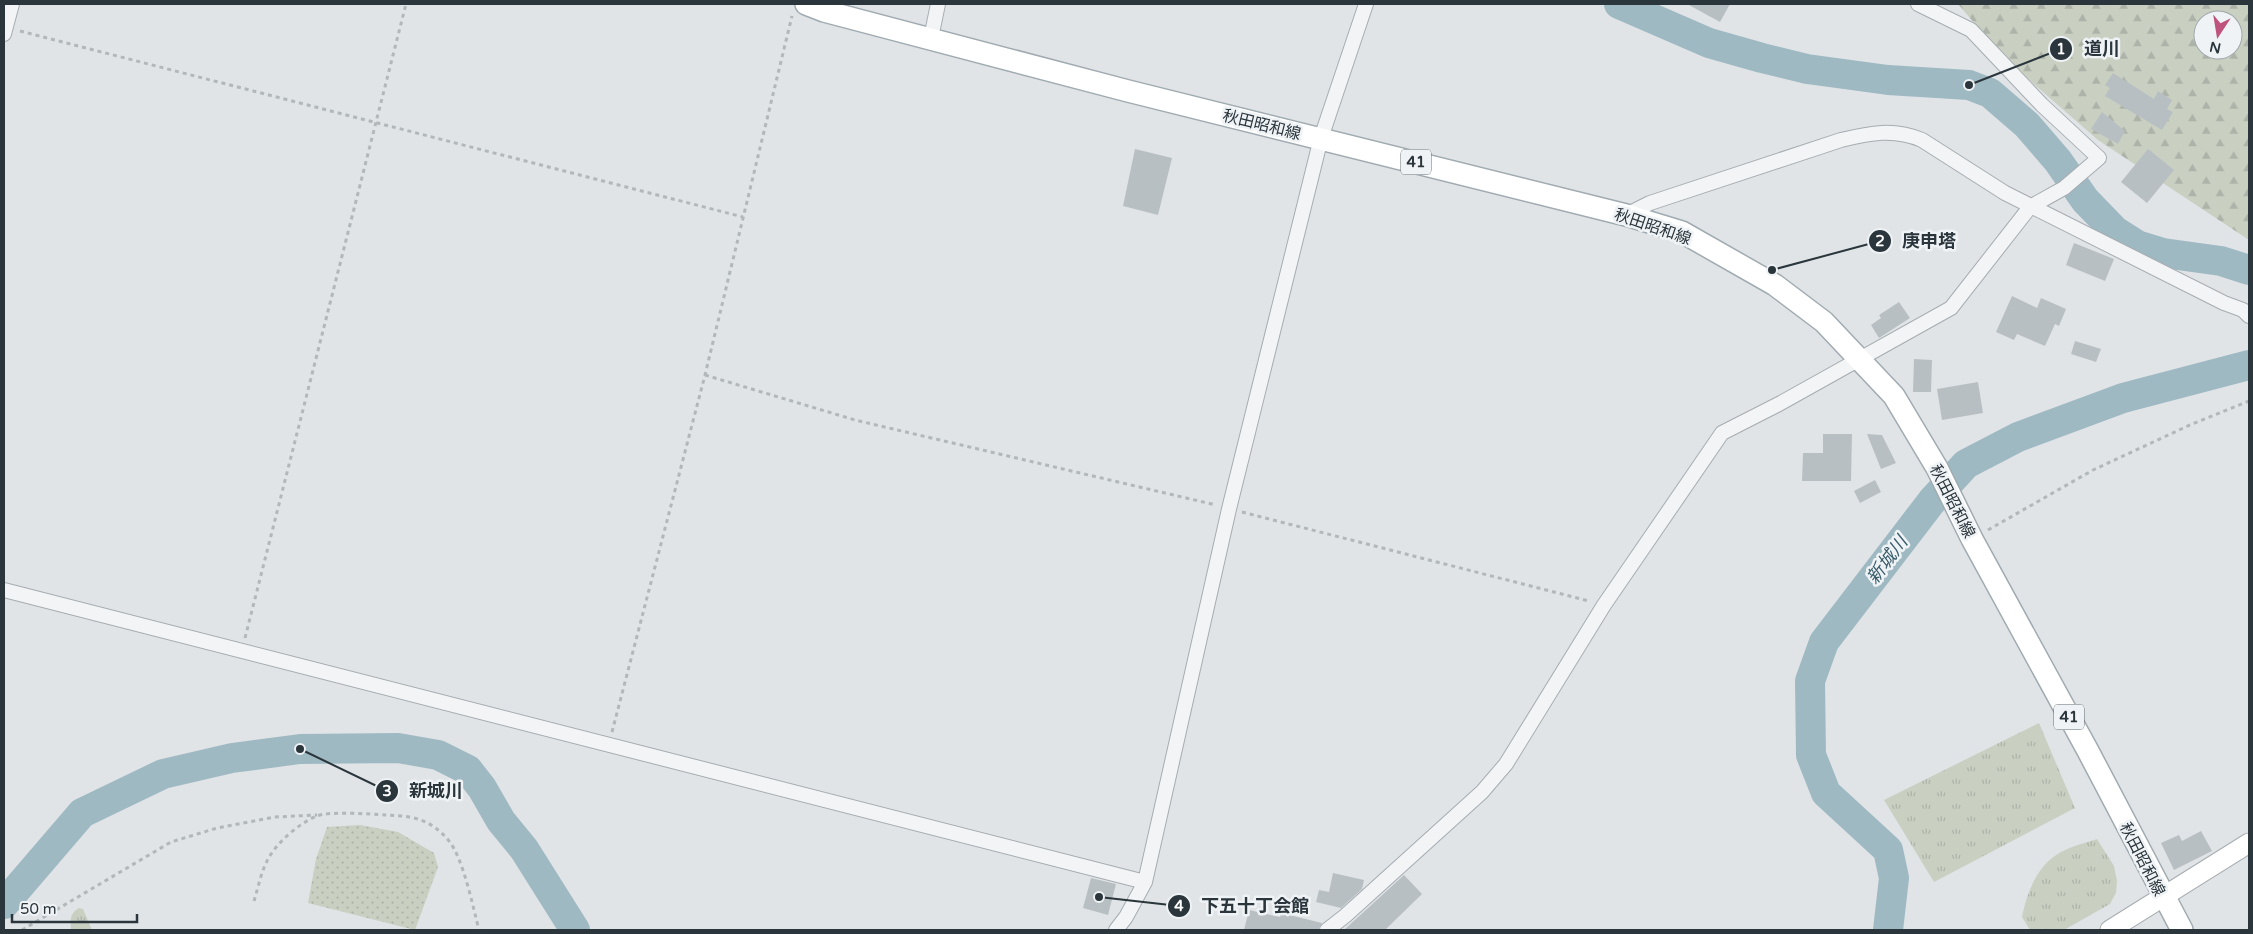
<svg xmlns="http://www.w3.org/2000/svg" width="2253" height="934" viewBox="0 0 2253 934" font-family="'Varela Round','Noto Sans JP',sans-serif">
<style>
.grass{fill:url(#grass-tufts)}
.forest{fill:url(#forest-firs);fill-rule:evenodd}
.park{fill:url(#park-dots)}
.lines{fill:none;stroke-linecap:round;stroke-linejoin:round}
.river{stroke:#9fb9c3;stroke-width:30}
.building{fill:#b8bfc3}
.street-casing{stroke:#a6acb0;stroke-width:16}
.secondary-casing{stroke:#a6acb0;stroke-width:21}
.primary-casing{stroke:#a0abb1;stroke-width:24}
.path{stroke:#b2b7ba;stroke-width:3;stroke-dasharray:4 4;stroke-linecap:butt}
.street{stroke:#f2f4f6;stroke-width:14}
.secondary{stroke:#fff;stroke-width:19}
.primary{stroke:#fff;stroke-width:21}
.labels{text-anchor:middle;stroke-width:5;stroke-linejoin:round;paint-order:stroke}
.shield{fill:#eff3f5;stroke:#656e74;stroke-width:1}
.shield-label{font-size:15px;font-weight:bold;fill:#2a353c}
.street-label{font-size:16px;fill:#2a353c;stroke:#eff3f5}
.water-label{font-size:18px;font-style:italic;fill:#395c6b;stroke:#eff3f5}
.leader{fill:none;stroke:#2a353c;stroke-width:2}
.callout-dot{fill:#2a353c;stroke:#eff3f5;stroke-width:2}
.mark-label{font-size:15px;text-anchor:middle;font-weight:bold;fill:#fff}
.callout-label{font-size:18px;text-anchor:middle;font-weight:bold;fill:#2a353c;stroke:#eff3f5;stroke-width:5;stroke-linejoin:round;paint-order:stroke}
</style>
<defs>
<pattern id="grass-tufts" width="24" height="20" patternUnits="userSpaceOnUse" patternTransform="scale(1.25)"><rect width="24" height="20" fill="#c9d0c2"/><path d="M3 7l-1-3M5 7V3M7 7l1-3M15 17l-1-3M17 17v-4M19 17l1-3" fill="none" stroke="#adb3a8"/></pattern>
<pattern id="forest-firs" width="22" height="20" patternUnits="userSpaceOnUse" patternTransform="scale(1.25)"><rect width="22" height="20" fill="#c9d0c2"/><path d="M5 1l3.5 6h-7zM16 11l3.5 6h-7z" fill="#adb3a8"/></pattern>
<pattern id="park-dots" width="8" height="8" patternUnits="userSpaceOnUse" patternTransform="scale(1.25)"><rect width="8" height="8" fill="#c9d0c2"/><path d="M2 2h.1M6 6h.1" fill="none" stroke="#adb3a8" stroke-width="1.8" stroke-linecap="round"/></pattern>
</defs>
<rect width="100%" height="100%" fill="#e0e4e7"/>
<path class="grass" d="M 2039,723 L 2075,808 L 1934,882 L 1884,800 Z
M 2097,839 L 2114,866 L 2117,881 L 2116,893 L 2110,904 L 2064,930 L 2030,930 L 2022,917 C 2027,892 2037,865 2061,852 C 2072,846 2085,843 2097,839 Z
M 79,908 L 83,909 L 92,930 L 71,930 C 70,920 70,913 79,908 Z"/>
<path class="forest" d="M 1958,4 L 2249,4 L 2249,240 L 2098,140 L 2005,59 ZM 2203,20 L 2233,20 L 2233,50 L 2203,50 Z"/>
<path class="park" d="M 360,825 L 398,832 L 434,853 L 438,867 L 415,930 L 308,903 L 316,859 L 327,827 Z"/>
<g class="lines">
<path class="river" d="M 1619,4 L 1709,43 L 1762,58 L 1807,69 L 1888,80 L 1969,85 L 1990,93 L 2027,125 L 2058,161 L 2085,200 L 2115,231 L 2137,245 L 2163,253 L 2221,261 L 2249,270
M 4,904 L 82,813 L 163,774 L 232,758 L 300,749 L 398,748 L 438,755 L 468,770 L 482,788 L 501,821 L 524,849 L 575,930
M 1888,930 L 1894,878 L 1888,850 L 1826,793 L 1811,755 L 1810,681 L 1824,642 L 1932,501 L 1966,464 L 2018,437 L 2123,398 L 2249,365"/>
</g>
<path class="building" d="M 1687,4 L 1730,4 L 1720,22 Z
M 2113,73 L 2154,99 L 2158,91 L 2172,100 L 2167,109 L 2173,112 L 2162,130 L 2105,96 L 2110,88 L 2105,85 Z
M 2102,112 L 2125,131 L 2118,144 L 2091,129 Z
M 1135,149 L 1172,158 L 1158,215 L 1123,206 Z
M 2148,149 L 2174,170 L 2147,203 L 2121,182 Z
M 2074,243 L 2114,259 L 2105,281 L 2066,265 Z
M 2012,296 L 2037,308 L 2041,298 L 2066,309 L 2059,326 L 2055,324 L 2045,346 L 2017,334 L 2014,340 L 1996,332 Z
M 1899,302 L 1910,318 L 1879,338 L 1871,325 L 1881,318 L 1879,315 Z
M 2075,341 L 2101,349 L 2096,362 L 2071,354 Z
M 1914,359 L 1932,360 L 1931,392 L 1913,392 Z
M 1978,382 L 1983,413 L 1942,420 L 1937,389 Z
M 1823,434 L 1852,434 L 1851,481 L 1802,481 L 1803,453 L 1823,453 Z
M 1867,434 L 1882,435 L 1896,463 L 1881,469 Z
M 1875,480 L 1881,492 L 1860,503 L 1854,491 Z
M 2201,831 L 2212,851 L 2174,870 L 2161,843 L 2179,835 L 2182,841 Z
M 1333,873 L 1364,880 L 1362,889 L 1341,908 L 1316,902 L 1319,890 L 1329,892 Z
M 1404,875 L 1422,894 L 1385,930 L 1344,930 Z
M 1091,878 L 1116,884 L 1108,915 L 1083,908 Z
M 1249,910 L 1280,917 L 1281,913 L 1322,923 L 1318,930 L 1244,930 Z"/>
<g class="lines">
<g class="street-casing">
<path id="street" d="M 4,34 L 12,4
M 931,38 L 938,4
M 1626,215 L 1650,203 L 1841,140 C 1870,133 1894,128 1922,140 L 2005,193 L 2224,303 L 2243,310 L 2249,316
M 4,590 L 1145,882
M 1116,930 L 1126,917 L 1145,882 L 1229,509 L 1321,138 L 1366,4
M 1327,930 L 1345,916 L 1482,792 L 1506,764 L 1604,605 L 1722,433 L 1779,404 L 1951,308 L 2030,207 L 2064,188 L 2099,158 L 2042,105 L 1971,30 L 1918,4"/>
</g>
<g class="secondary-casing">
<path id="secondary" d="M 2110,930 L 2249,843"/>
</g>
<g class="primary-casing">
<path id="primary" d="M 806,4 L 824,11 L 1128,91 L 1626,215 L 1682,232 L 1775,285 L 1824,322 L 1894,396 L 1937,468 L 1972,539 L 2088,751 L 2182,930"/>
</g>
<path class="path" d="M 20,31 L 743,217
M 705,375 L 855,420 L 1216,505
M 1242,512 L 1589,601
M 1988,530 L 2093,470 L 2192,424 L 2249,401
M 245,638 L 406,4
M 612,732 L 705,375 L 792,16
M 254,901 C 258,888 261,873 267,861 C 275,844 299,823 317,816 C 328,811 371,814 385,815 C 412,816 430,818 449,841 C 463,858 473,907 479,930
M 22,930 L 171,842 L 217,828 L 275,817 L 317,815"/>
<use href="#street" class="street"/>
<use href="#secondary" class="secondary"/>
<use href="#primary" class="primary"/>
</g>
<g class="labels">
<g class="shield">
<rect x="1401" y="149.5" width="30" height="25" rx="4"/>
<rect x="2054" y="704.5" width="30" height="25" rx="4"/>
</g>
<g class="shield-label">
<text x="1416" y="167">41</text>
<text x="2069" y="722">41</text>
</g>
<g class="street-label">
<text transform="translate(1262 124) rotate(14)" y="6">秋田昭和線</text>
<text transform="translate(1653 226) rotate(19)" y="6">秋田昭和線</text>
<text transform="translate(1953 501) rotate(63)" y="6">秋田昭和線</text>
<text transform="translate(2143 859) rotate(63)" y="6">秋田昭和線</text>
</g>
<g class="water-label">
<text transform="translate(1887 560) rotate(-53)" y="6">新城川</text>
</g>
</g>
<path class="leader" d="M1969 85L2061 49M1772 270L1880 241M300 749L387 791M1099 897L1179 906"/>
<g class="callout-dot">
<circle cx="1969" cy="85" r="5"/>
<circle cx="1772" cy="270" r="5"/>
<circle cx="300" cy="749" r="5"/>
<circle cx="1099" cy="897" r="5"/>
<circle cx="2061" cy="49" r="12"/>
<circle cx="1880" cy="241" r="12"/>
<circle cx="387" cy="791" r="12"/>
<circle cx="1179" cy="906" r="12"/>
</g>
<g class="mark-label">
<text x="2061" y="54">1</text>
<text x="1880" y="246">2</text>
<text x="387" y="796">3</text>
<text x="1179" y="911">4</text>
</g>
<g class="callout-label">
<text x="2102" y="55">道川</text>
<text x="1929" y="247">庚申塔</text>
<text x="436" y="797">新城川</text>
<text x="1255" y="912">下五十丁会館</text>
</g>
<rect width="2253" height="934" fill="none" stroke="#2a353c" stroke-width="10"/>
<g transform="translate(2218 35) rotate(192)"><circle r="24" fill="#eff3f5" stroke="#a0a7ab"/>
<path d="M0-4L9 19L0 12L-9 19Z" fill="#be537d"/>
<text y="-8" font-size="14" font-weight="bold" text-anchor="middle" fill="#2a353c">N</text>
</g>
<path d="M12 914v8h125v-8" fill="none" stroke="#2a353c" stroke-width="2.5"/>
<text x="20" y="914" font-size="15" fill="#2a353c" stroke="#eff3f5" stroke-width="4" paint-order="stroke">50 m</text>
</svg>
